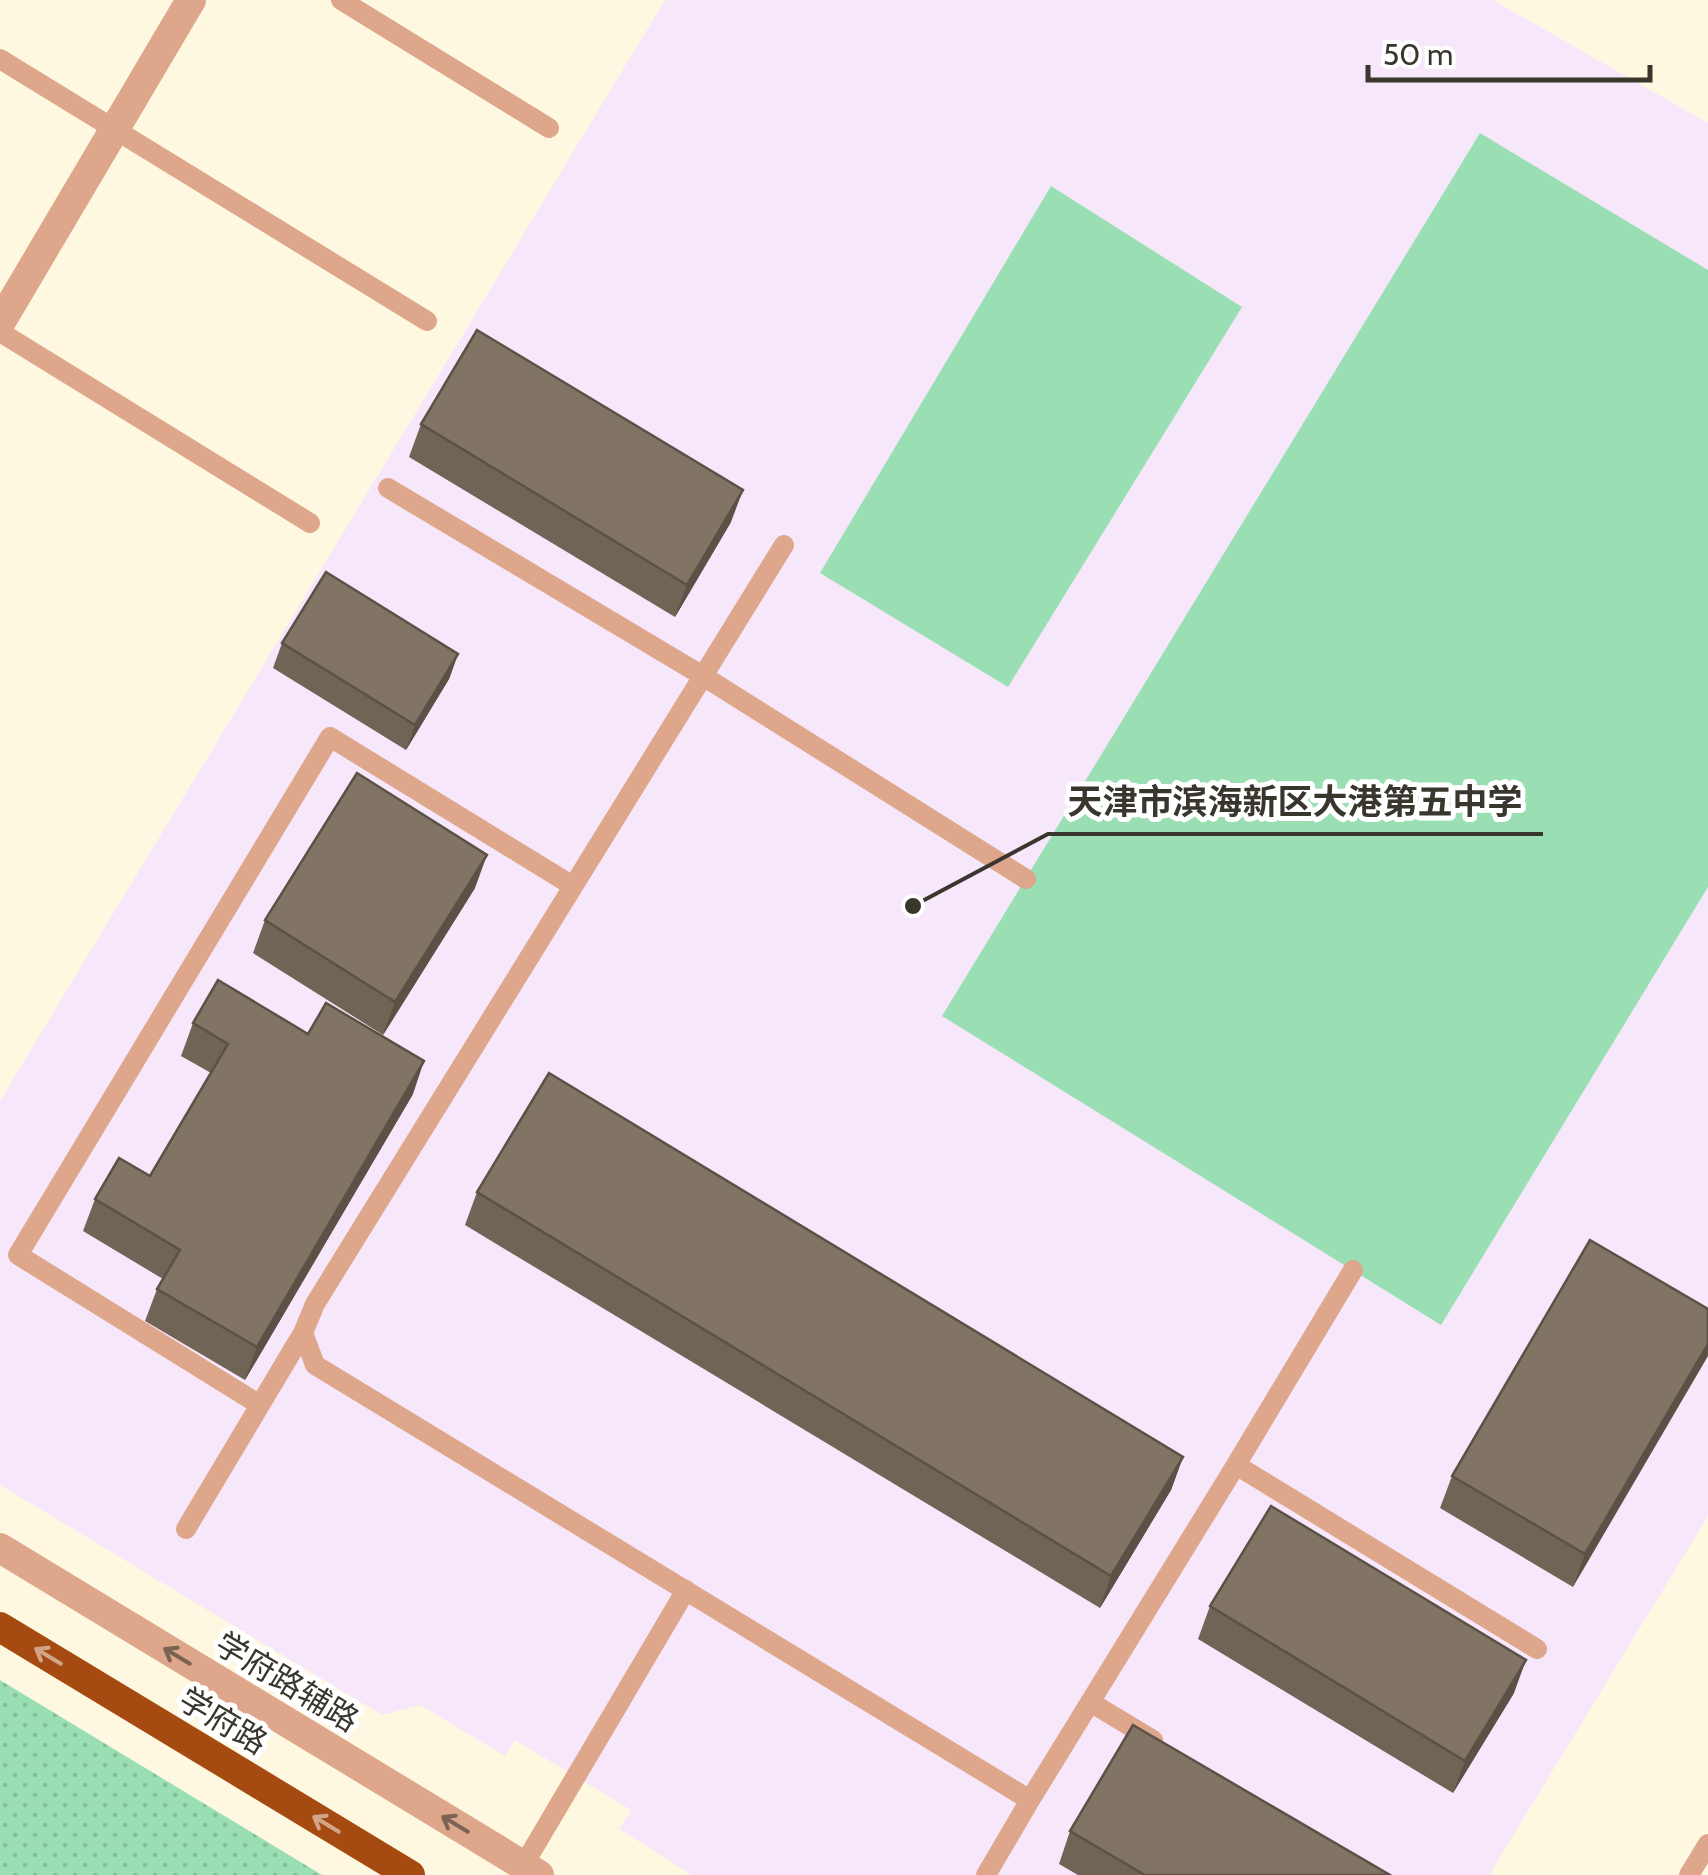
<svg xmlns="http://www.w3.org/2000/svg" width="1708" height="1875" viewBox="0 0 1708 1875" font-family="Cabin,'Noto Sans SC',sans-serif">
<style>
.education{fill:#f7e7fa}
.grass{fill:url(#grass-dots)}
.park{fill:#9adfb4}
.lines{fill:none;stroke-linecap:round;stroke-linejoin:round}
.lane{stroke:#dea78b;stroke-width:20}
.street{stroke:#dea78b;stroke-width:30}
.highway{stroke:#a54b11;stroke-width:30}
.wall{fill:#706456}
.shaded-wall{fill:#5b5146}
.building{fill:#827464;stroke:#5b5146;stroke-width:2.5}
.oneway{stroke:#d2a588}
.oneway2{stroke:#7b6353}
.labels{text-anchor:middle;stroke-width:10;stroke-linejoin:round;paint-order:stroke}
.street-label{font-size:32px;fill:#39362e;stroke:#fff}
.leader{fill:none;stroke:#39362e;stroke-width:4}
.callout-dot{fill:#39362e;stroke:#fff;stroke-width:4}
.callout-label{font-size:35px;text-anchor:middle;font-weight:bold;fill:#39362e;stroke:#fff;stroke-width:10;stroke-linejoin:round;paint-order:stroke}
</style>
<defs>
<pattern id="grass-dots" width="8" height="8" patternUnits="userSpaceOnUse" patternTransform="scale(2.5)"><rect width="8" height="8" fill="#9adfb4"/><path d="M2 2h.1M6 6h.1" fill="none" stroke="#85c09b" stroke-width="1.8" stroke-linecap="round"/></pattern>
</defs>
<rect width="100%" height="100%" fill="#fef8e1"/>
<path class="education" d="M 665,0 L 1493,0 L 1708,123 L 1708,1516 L 1489,1875 L 692,1875 L 619,1829 L 631,1810 L 515,1740 L 505,1756 L 420,1705 L 382,1715 L 0,1485 L 0,1101 Z"/>
<path class="grass" d="M 0,1680 L 322,1875 L 0,1875 Z"/>
<path class="park" d="M 1480,133 L 1708,270 L 1708,887 L 1441,1325 L 942,1016 Z
M 1051,186 L 1242,307 L 1008,687 L 820,573 Z"/>
<g class="lines">
<path class="lane" d="M 341,0 L 549,128
M 0,59 L 427,321
M 0,332 L 310,523
M 388,488 L 703,676 L 1026,879
M 784,545 L 315,1304 L 303,1333 L 315,1365 L 1030,1800 L 1236,1465 L 1537,1649
M 260,1405 L 18,1255 L 330,737 L 573,886
M 1236,1465 L 1353,1270
M 186,1529 L 303,1333
M 1090,1702 L 1153,1740
M 523,1866 L 686,1590
M 986,1875 L 1030,1800
M 1689,1875 L 1708,1844"/>
<path class="street" d="M 0,323 L 191,0
M 0,1548 L 539,1875"/>
<path class="highway" d="M 0,1627 L 410,1875"/>
</g>
<path class="wall" d="M 421,424 L 731,522 L 675,617 L 409,457 Z
M 282,643 L 458,654 L 449,679 L 406,750 L 273,668 Z
M 475,888 L 383,1035 L 253,953 L 265,920 Z
M 193,1023 L 308,1034 L 413,1094 L 245,1380 L 145,1321 L 157,1289 L 163,1279 L 83,1231 L 95,1199 L 150,1176 L 211,1073 L 181,1056 Z
M 477,1192 L 1183,1457 L 1171,1490 L 1100,1608 L 465,1225 Z
M 1708,1309 L 1573,1587 L 1440,1508 L 1452,1476 Z
M 1210,1606 L 1514,1693 L 1453,1793 L 1198,1639 Z
M 1070,1831 L 1390,1875 L 1078,1875 L 1059,1864 Z"/>
<path class="shaded-wall" d="M 743,490 L 731,522 L 675,617 L 687,585 Z
M 458,654 L 449,679 L 406,750 L 415,725 Z
M 487,855 L 475,888 L 383,1035 L 395,1002 Z
M 424,1061 L 413,1094 L 245,1380 L 257,1347 Z
M 1708,1344 L 1708,1356 L 1573,1587 L 1585,1554 Z
M 1183,1457 L 1171,1490 L 1100,1608 L 1111,1576 Z
M 1526,1660 L 1514,1693 L 1453,1793 L 1465,1761 Z"/>
<path class="building" d="M 477,330 L 743,490 L 687,585 L 421,424 Z
M 326,572 L 458,654 L 415,725 L 282,643 Z
M 357,773 L 487,855 L 395,1002 L 265,920 Z
M 218,980 L 308,1034 L 326,1003 L 424,1061 L 257,1347 L 157,1289 L 180,1250 L 95,1199 L 119,1158 L 150,1176 L 228,1044 L 193,1023 Z
M 549,1073 L 1183,1457 L 1111,1576 L 477,1192 Z
M 1590,1240 L 1708,1309 L 1708,1344 L 1585,1554 L 1452,1476 Z
M 1271,1506 L 1526,1660 L 1465,1761 L 1210,1606 Z
M 1133,1725 L 1390,1875 L 1145,1875 L 1070,1831 Z"/>
<defs><path id="oneway-shaft" d="M-6 0H5M1.5-3L5.5 0L1.5 3" fill="none" stroke-width="1.6" stroke-linecap="round" stroke-linejoin="round" transform="scale(2.5)"/></defs>
<g class="oneway">
<use href="#oneway-shaft" transform="translate(48 1656) rotate(-149)"/>
<use href="#oneway-shaft" transform="translate(326 1824) rotate(-149)"/>
</g>
<g class="oneway2">
<use href="#oneway-shaft" transform="translate(177 1656) rotate(-149)"/>
<use href="#oneway-shaft" transform="translate(455 1824) rotate(-149)"/>
</g>
<g class="labels">
<g class="street-label">
<text transform="translate(287 1682) rotate(31)" y="11">学府路辅路</text>
<text transform="translate(223 1721) rotate(31)" y="11">学府路</text>
</g>
</g>
<path class="leader" d="M913 906L1048 834H1543"/>
<circle class="callout-dot" cx="913" cy="906" r="10"/>
<g class="callout-label">
<text x="1295" y="814">天津市滨海新区大港第五中学</text>
</g>
<path d="M1368 65v15h282v-15" fill="none" stroke="#39362e" stroke-width="5"/>
<text x="1383" y="65" font-size="30" fill="#39362e" stroke="#ffffff" stroke-width="8" paint-order="stroke">50 m</text>
</svg>
